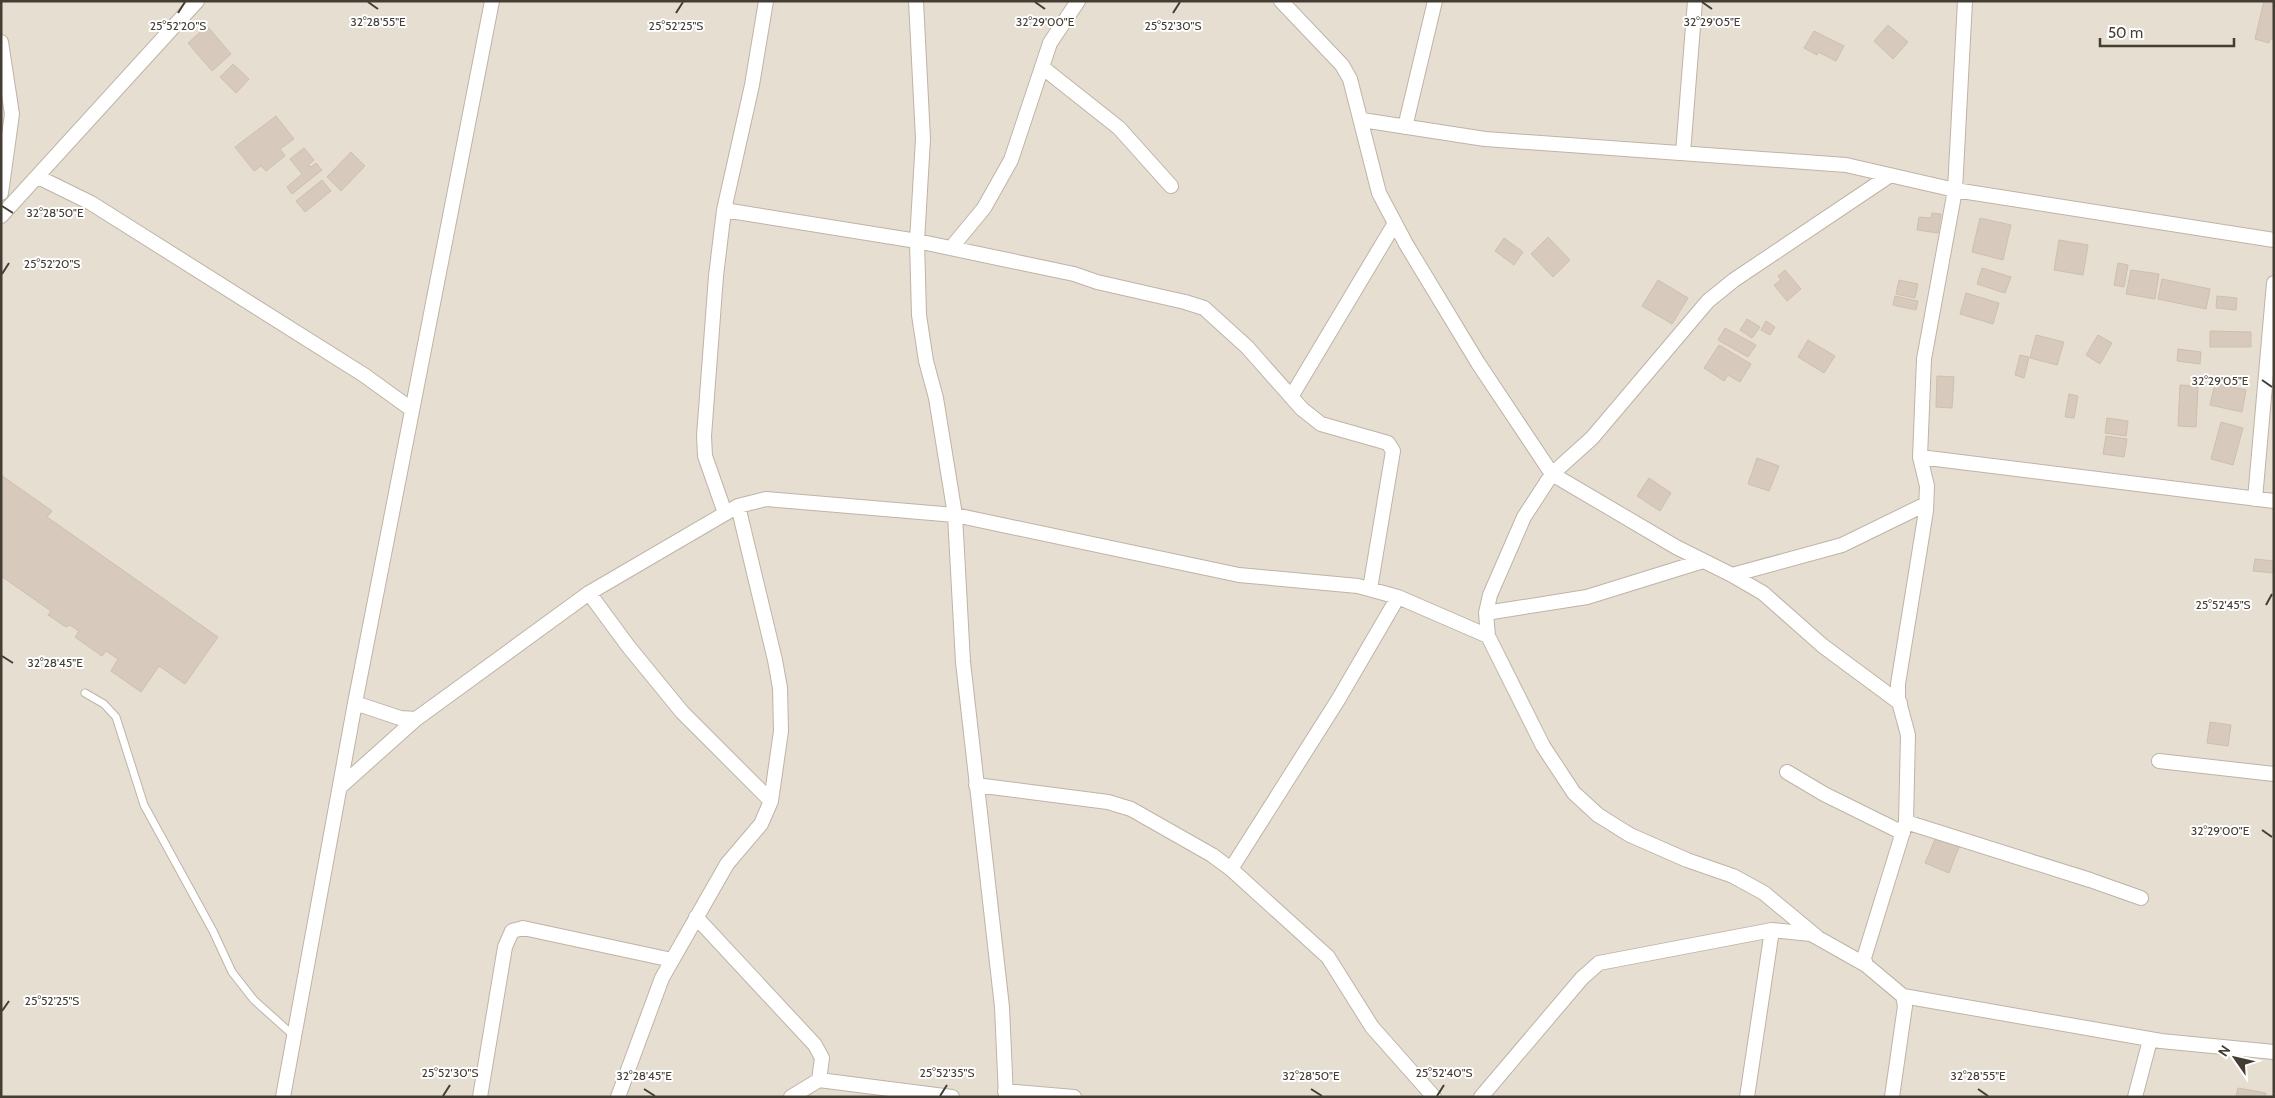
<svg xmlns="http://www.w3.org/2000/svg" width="2275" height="1098" viewBox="0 0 2275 1098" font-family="Cabin,sans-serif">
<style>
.residential{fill:#e6ded1}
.building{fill:#d7cabc;stroke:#cfbfac}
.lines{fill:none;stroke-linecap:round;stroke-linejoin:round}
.lane-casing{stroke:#beb4a6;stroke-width:9}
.street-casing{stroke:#beb4a6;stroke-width:16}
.lane{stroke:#fff;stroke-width:7}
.street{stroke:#fff;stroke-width:14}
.ticks{fill:none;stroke:#443d33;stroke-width:2}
.ticks-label{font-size:12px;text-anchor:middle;fill:#443d33;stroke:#fff;stroke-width:4;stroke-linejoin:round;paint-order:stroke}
</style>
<rect width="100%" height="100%" fill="#f2ede4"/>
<path class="residential" d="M 1,1 L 2274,1 L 2274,1097 L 1,1097 Z"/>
<path class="building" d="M 2264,1 L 2274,1 L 2274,39 L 2270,39 L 2269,43 L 2255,39 Z
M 1888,25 L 1908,42 L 1893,59 L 1874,41 Z
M 207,26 L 231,54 L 212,71 L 188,43 Z
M 1814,31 L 1844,46 L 1836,61 L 1818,52 L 1817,55 L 1804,48 Z
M 233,64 L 249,79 L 236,93 L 220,77 Z
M 276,116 L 294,139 L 280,149 L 285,156 L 266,171 L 261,166 L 254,171 L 235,147 Z
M 304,148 L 314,160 L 308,165 L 311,167 L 316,163 L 322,170 L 292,194 L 287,187 L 302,174 L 290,159 Z
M 351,152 L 365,166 L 341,191 L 327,177 Z
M 322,180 L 331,191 L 305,212 L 296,201 Z
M 1932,213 L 1941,214 L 1938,233 L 1917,230 L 1919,217 L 1931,218 Z
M 1980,218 L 2011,225 L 2003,260 L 1972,252 Z
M 1548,237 L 1570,260 L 1553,277 L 1531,254 Z
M 1504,238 L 1523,252 L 1514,265 L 1495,251 Z
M 2059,240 L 2088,245 L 2083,275 L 2054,270 Z
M 2118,263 L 2128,265 L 2124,287 L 2114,285 Z
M 1982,268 L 2011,277 L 2005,293 L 1977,284 Z
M 1785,270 L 1801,289 L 1787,301 L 1774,285 L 1781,280 L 1778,276 Z
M 2131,270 L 2159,274 L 2155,299 L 2126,294 Z
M 2162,279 L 2210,289 L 2206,309 L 2158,299 Z
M 1658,280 L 1688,298 L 1672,324 L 1642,306 Z
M 1899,280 L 1918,284 L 1915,298 L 1896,294 Z
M 1966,293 L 1999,303 L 1993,324 L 1960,314 Z
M 1895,296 L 1918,301 L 1916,310 L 1893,305 Z
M 2217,296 L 2237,298 L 2236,310 L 2216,308 Z
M 1747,319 L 1760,327 L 1752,338 L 1740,330 Z
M 1766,321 L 1775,327 L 1770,335 L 1761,330 Z
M 1725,328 L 1756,345 L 1748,357 L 1718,340 Z
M 2210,331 L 2251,332 L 2251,347 L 2210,347 Z
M 2036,335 L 2064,342 L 2057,365 L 2030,358 Z
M 2098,335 L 2112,343 L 2100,364 L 2086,355 Z
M 1808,340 L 1835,356 L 1824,373 L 1798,357 Z
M 1719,345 L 1751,364 L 1740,382 L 1728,375 L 1724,381 L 1704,368 Z
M 2178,349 L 2201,352 L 2200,364 L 2177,361 Z
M 2020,355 L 2029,357 L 2024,378 L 2015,375 Z
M 1937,376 L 1954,377 L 1952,408 L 1936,407 Z
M 2215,383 L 2246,390 L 2242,412 L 2210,405 Z
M 2180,385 L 2198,386 L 2196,427 L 2178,426 Z
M 2069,394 L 2078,396 L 2074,418 L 2065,417 Z
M 2107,418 L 2128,421 L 2126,436 L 2105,433 Z
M 2221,422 L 2243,428 L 2233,465 L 2211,459 Z
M 2106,436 L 2127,439 L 2124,457 L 2103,454 Z
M 1757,458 L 1779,466 L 1769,491 L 1748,484 Z
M 1,475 L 52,511 L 47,517 L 218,637 L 185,684 L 159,666 L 141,692 L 111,671 L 118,659 L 106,651 L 102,656 L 75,637 L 79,631 L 70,625 L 66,627 L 48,615 L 51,611 L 1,576 Z
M 1649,478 L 1671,493 L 1660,511 L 1637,496 Z
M 2255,559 L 2274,561 L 2274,573 L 2253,571 Z
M 2210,722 L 2231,725 L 2228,746 L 2207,743 Z
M 1936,837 L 1959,847 L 1949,873 L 1925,863 Z
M 2238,1088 L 2266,1093 L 2265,1097 L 2236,1097 Z"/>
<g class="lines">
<g class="lane-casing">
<path id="lane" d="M 85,693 L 104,704 L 116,717 L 144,805 L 213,931 L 232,972 L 254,1000 L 294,1036"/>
</g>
<g class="street-casing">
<path id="street" d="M 916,1 L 923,139 L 917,241 L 919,315 L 926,361 L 936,398 L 955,515 L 963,662 L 1002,1007 L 1006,1097
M 1281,1 L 1342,65 L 1350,79 L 1379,193 L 1406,244 L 1478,363 L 1552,474 L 1676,547 L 1732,575 L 1763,593 L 1823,646 L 1900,703
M 1,42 L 12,114 L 1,193
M 1042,67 L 1119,128 L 1171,186
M 1362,120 L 1485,139 L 1846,165 L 1955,190 L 2274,240
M 1405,127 L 1435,1
M 1683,153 L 1695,1
M 38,177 L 91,203 L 364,375 L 411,409
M 724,210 L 917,241 L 1074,274 L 1097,282 L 1185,302 L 1204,308 L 1247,347 L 1302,409 L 1321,424 L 1388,443 L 1393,451 L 1370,589
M 1,216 L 197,1
M 951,248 L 984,208 L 1011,160 L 1050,43 L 1078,1
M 1291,397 L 1395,223
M 1920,457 L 2274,501
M 2255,499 L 2274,283
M 725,513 L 705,456 L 704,436 L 716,276 L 724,210 L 752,85 L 766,1
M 1732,575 L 1842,545 L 1926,504
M 589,593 L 628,646 L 682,712 L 771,801
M 1486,613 L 1587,597 L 1703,561
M 355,703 L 400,718 L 416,719
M 2159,761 L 2274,774
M 1787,772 L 1824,794 L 1903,833
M 976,785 L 1108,802 L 1131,809 L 1212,855 L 1231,869 L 1328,957 L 1372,1027 L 1434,1097
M 340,787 L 416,719 L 589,593 L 738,506 L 766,499 L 955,515 L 1239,575 L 1358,586 L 1398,597 L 1488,636
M 1906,822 L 2090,880 L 2141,898
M 1231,869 L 1338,700 L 1398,597
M 696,917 L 815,1045 L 822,1058 L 819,1080
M 1817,937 L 1764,893 L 1733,876 L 1687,860 L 1630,835 L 1598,815 L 1574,793 L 1543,746 L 1488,636 L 1486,613 L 1490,595 L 1524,517 L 1552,474 L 1592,438 L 1708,301 L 1734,280 L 1889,176
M 1903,996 L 2161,1041 L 2274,1052
M 1005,1091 L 1074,1097
M 283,1097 L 355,703 L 492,1
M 480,1097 L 505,947 L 512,931 L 523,928 L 672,960
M 618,1097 L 662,978 L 727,864 L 761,824 L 771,801 L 781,731 L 780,688 L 775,660 L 738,506
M 791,1097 L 819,1080 L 952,1097
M 1481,1097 L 1582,978 L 1599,963 L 1772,930 L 1811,934 L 1866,965
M 1747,1097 L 1772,930
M 1892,1097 L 1905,1006 L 1903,996 L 1866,965 L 1864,958 L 1906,822 L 1908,735 L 1898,698 L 1898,684 L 1926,511 L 1927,486 L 1920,457 L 1924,359 L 1955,190 L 1965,1
M 2135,1097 L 2150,1040"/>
</g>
<use href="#lane" class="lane"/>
<use href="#street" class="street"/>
</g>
<path class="ticks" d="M 368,2 L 378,9M 1035,2 L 1045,9M 1702,2 L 1712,9M 178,13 L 185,2M 676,13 L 683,2M 1173,13 L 1180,2M 2,206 L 13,213M 2,274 L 9,263M 2262,380 L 2272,387M 2266,605 L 2272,594M 2,656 L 13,663M 2262,830 L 2272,837M 2,1011 L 9,1001M 644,1089 L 655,1096M 1311,1089 L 1322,1096M 1978,1089 L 1988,1096M 443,1096 L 450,1085M 940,1096 L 947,1085M 1437,1096 L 1444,1085"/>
<g class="ticks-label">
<text x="378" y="26">32°28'55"E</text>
<text x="1045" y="26">32°29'00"E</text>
<text x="1712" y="26">32°29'05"E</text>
<text x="178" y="30">25°52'20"S</text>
<text x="676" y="30">25°52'25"S</text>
<text x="1173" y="30">25°52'30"S</text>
<text x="55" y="217">32°28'50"E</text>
<text x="52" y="268">25°52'20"S</text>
<text x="2220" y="385">32°29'05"E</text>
<text x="2223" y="609">25°52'45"S</text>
<text x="55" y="667">32°28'45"E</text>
<text x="2220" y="835">32°29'00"E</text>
<text x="52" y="1005">25°52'25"S</text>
<text x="450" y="1077">25°52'30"S</text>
<text x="947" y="1077">25°52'35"S</text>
<text x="1444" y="1077">25°52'40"S</text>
<text x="644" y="1080">32°28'45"E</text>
<text x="1311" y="1080">32°28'50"E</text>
<text x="1978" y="1080">32°28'55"E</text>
</g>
<rect width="2275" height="1098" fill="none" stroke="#443d33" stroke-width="5"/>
<g transform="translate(2235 1058) rotate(304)" stroke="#ffffff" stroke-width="4" paint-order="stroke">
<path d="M0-4L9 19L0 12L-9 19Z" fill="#443d33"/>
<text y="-8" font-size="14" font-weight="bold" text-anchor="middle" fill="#443d33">N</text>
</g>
<path d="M2100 38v8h134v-8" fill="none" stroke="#443d33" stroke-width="2.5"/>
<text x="2108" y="38" font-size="15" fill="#443d33" stroke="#ffffff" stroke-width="4" paint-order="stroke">50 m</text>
</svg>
